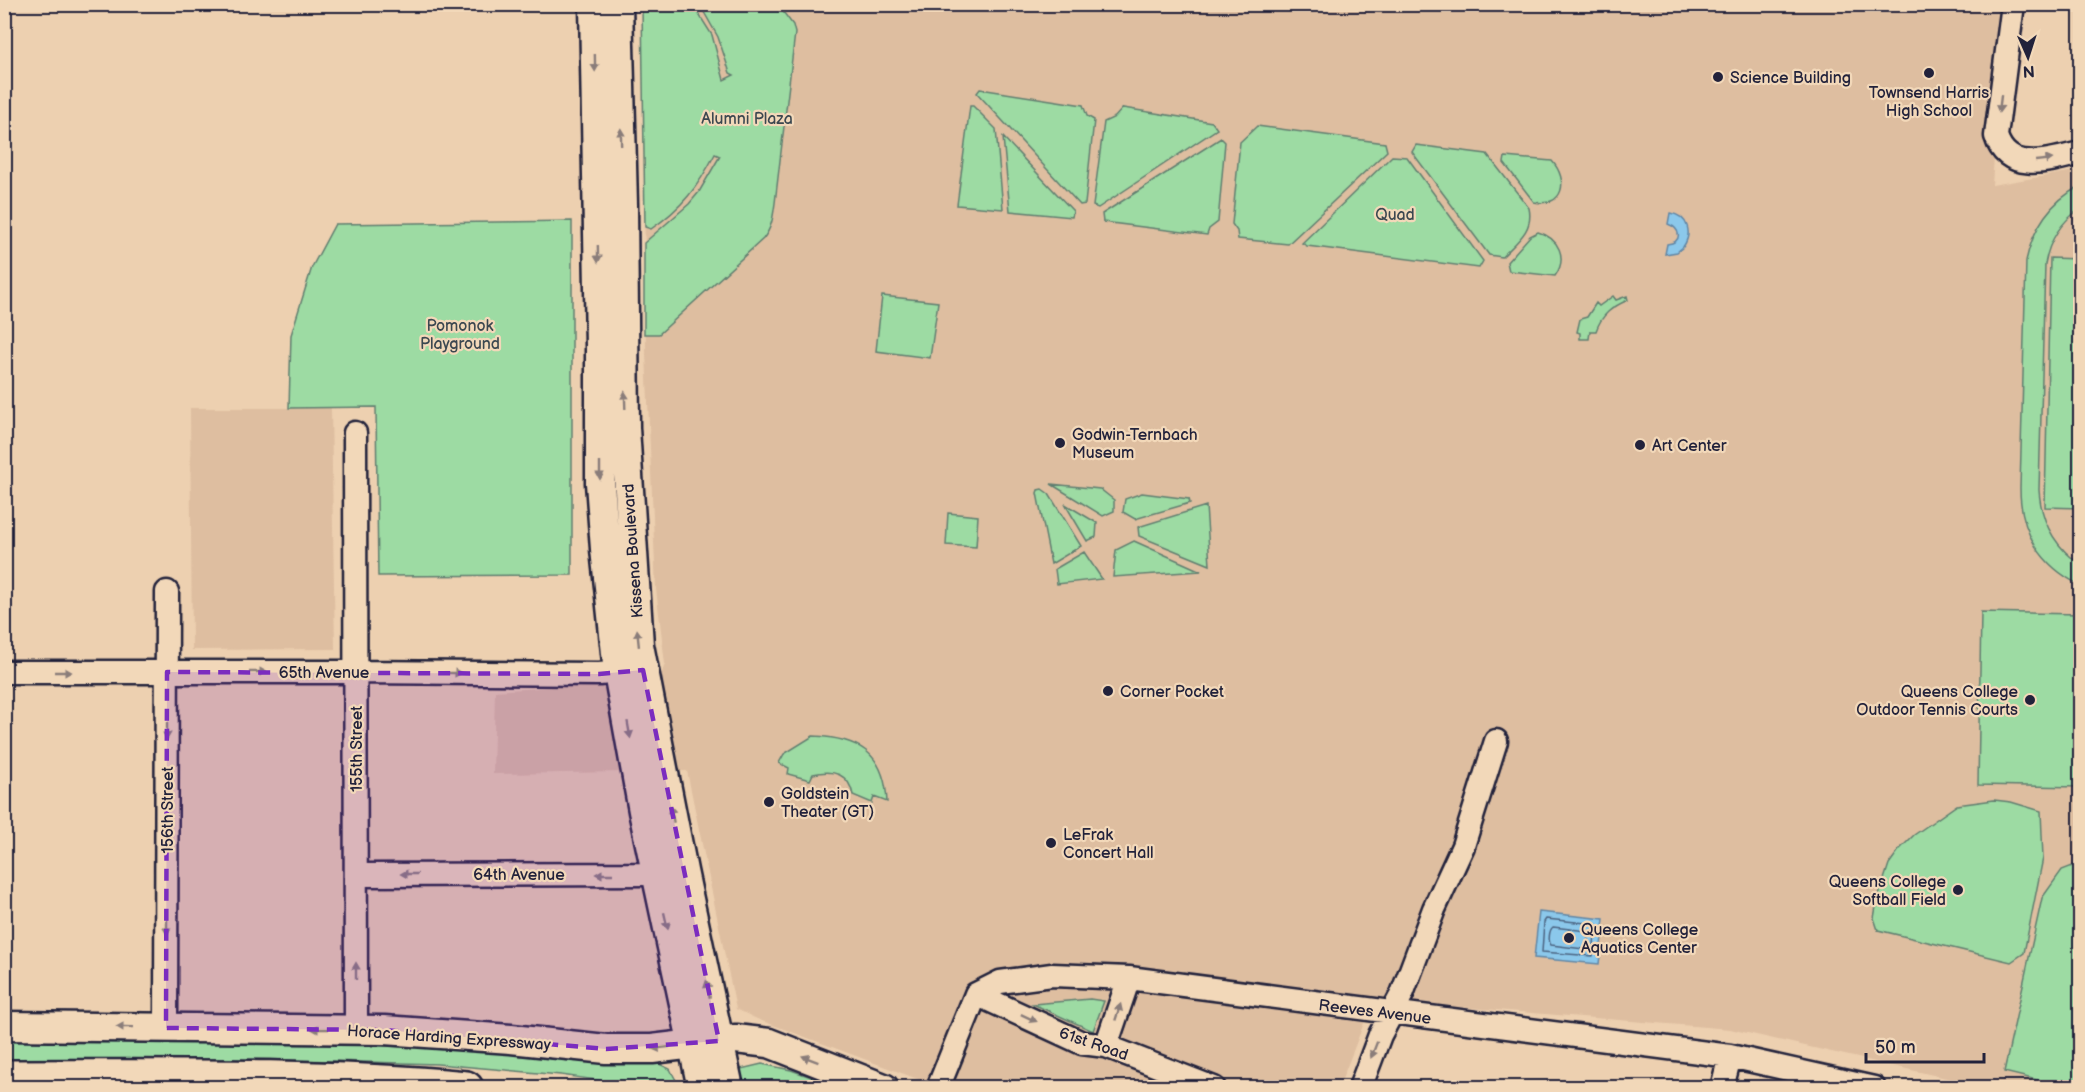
<svg xmlns="http://www.w3.org/2000/svg" width="2085" height="1092" viewBox="0 0 2085 1092" font-family="'Balsamiq Sans',sans-serif">
<style>
.built{fill:#debea0}
.green{fill:#9ddba3;stroke:#607e6f;stroke-width:1.5}
.water{fill:#8bc8eb;stroke:#6186a5;stroke-width:1.5}
.lines{fill:none;stroke-linecap:round;stroke-linejoin:round}
.shore{stroke:#4c6481;stroke-width:1.5}
.minor-casing{stroke:#22223b;stroke-width:27}
.major-casing{stroke:#22223b;stroke-width:33}
.highway-casing{stroke:#22223b;stroke-width:38}
.minor{stroke:#f2d8b9;stroke-width:22}
.major{stroke:#f2d8b9;stroke-width:28}
.highway{stroke:#f2d8b9;stroke-width:33}
.oneway{fill:#8a7d7a}
.marked{fill:#7b2cbf;fill-opacity:0.2;stroke:#7b2cbf;stroke-width:4.5;stroke-dasharray:12 8;stroke-linejoin:round}
.poi-dot{fill:#22223b;stroke:#f2d8b9;stroke-width:2}
.labels{text-anchor:middle;stroke-width:4.5;stroke-linejoin:round;paint-order:stroke}
.poi-label{font-size:16px;fill:#22223b;stroke:#f2d8b9;text-anchor:start}
.park-label{font-size:16px;fill:#3b4750;stroke:#f2d8b9}
.street-label{font-size:16px;fill:#22223b;stroke:#f2d8b9}
</style>
<rect width="100%" height="100%" fill="#edd0b0"/>
<filter id="ink" filterUnits="userSpaceOnUse"><feTurbulence type="fractalNoise" baseFrequency=".0167" numOctaves="2"/><feDisplacementMap in="SourceGraphic" scale="12" xChannelSelector="R" yChannelSelector="G"/><feConvolveMatrix kernelMatrix="1 2 1 2 8 2 1 2 1" color-interpolation-filters="sRGB"/></filter>
<g filter="url(#ink)">
<path class="built" d="M 642,5 L 2005,5 L 1992,185 L 2080,170 L 2080,1087 L 1986,1087 L 1730,1029 L 1373,1000 L 1339,1087 L 939,1087 L 757,1019 L 736,1009 L 687,771 L 493,774 L 495,691 L 659,680 L 665,664 L 656,589 L 646,354 Z
M 190,408 L 331,408 L 335,649 L 192,650 Z"/>
<path class="green" d="M 642,5 L 693,5 L 712,35 L 724,80 L 734,75 L 730,73 L 718,37 L 700,5 L 778,5 L 793,25 L 795,33 L 775,203 C 773,217 772,228 763,239 L 659,334 L 644,334 L 644,243 L 689,204 L 699,192 L 720,156 L 715,154 C 698,187 682,208 651,229 L 645,227 Z
M 980,89 L 1083,105 L 1087,116 L 1094,120 L 1085,204 L 1080,205 L 977,93 Z
M 970,106 L 973,106 L 996,129 L 1003,209 L 957,205 Z
M 1123,108 L 1212,122 L 1217,129 L 1098,208 L 1093,206 L 1104,122 L 1115,117 Z
M 1257,126 L 1385,143 L 1387,151 L 1288,244 L 1238,239 L 1237,231 L 1232,224 L 1240,142 Z
M 1003,137 L 1073,211 L 1072,217 L 1010,211 Z
M 1221,138 L 1225,142 L 1218,222 L 1209,229 L 1207,235 L 1103,222 L 1102,214 Z
M 1416,145 L 1487,154 L 1529,208 C 1534,231 1516,242 1502,257 L 1489,255 L 1412,152 Z
M 1392,156 L 1407,157 L 1483,261 L 1479,268 L 1307,246 L 1302,243 Z
M 1505,157 L 1552,161 C 1569,180 1564,208 1534,202 L 1504,163 Z
M 2080,186 L 2080,209 C 2061,222 2049,241 2045,264 L 2039,490 C 2041,522 2054,546 2080,564 L 2080,585 C 2041,566 2020,532 2020,488 L 2026,261 C 2033,228 2050,202 2080,186 Z
M 572,221 L 572,575 L 378,576 L 376,407 L 289,408 L 291,335 L 312,267 L 335,224 Z
M 1538,232 C 1559,238 1568,258 1555,276 L 1509,271 L 1507,262 L 1530,236 Z
M 2050,258 L 2080,259 L 2080,508 L 2045,507 Z
M 882,296 L 938,302 L 930,358 L 876,351 Z
M 1613,296 L 1616,300 L 1627,296 L 1628,300 C 1612,307 1602,314 1596,331 L 1590,331 L 1589,339 L 1580,339 L 1580,333 L 1577,332 L 1580,319 L 1587,317 L 1596,303 L 1599,306 Z
M 1051,484 L 1100,489 L 1114,500 L 1114,511 L 1103,516 Z
M 1042,489 L 1049,494 L 1081,546 L 1051,564 L 1037,493 L 1038,490 Z
M 1142,493 L 1189,499 L 1190,503 L 1135,519 L 1123,512 L 1125,499 Z
M 1065,504 L 1097,523 L 1096,537 L 1087,541 Z
M 1206,506 L 1210,565 L 1139,536 L 1138,527 Z
M 948,513 L 978,516 L 976,547 L 946,545 Z
M 1134,541 L 1201,571 L 1113,577 L 1116,550 Z
M 1084,552 L 1102,579 L 1057,584 L 1055,569 Z
M 1981,612 L 2080,614 L 2080,787 L 1978,785 Z
M 813,736 C 858,738 885,752 887,802 L 874,797 L 872,803 L 853,795 C 849,774 834,769 813,774 L 810,780 L 788,774 L 789,768 L 779,763 L 784,754 Z
M 1994,800 L 2011,802 L 2041,811 L 2043,858 L 2024,953 L 2011,962 L 1878,930 L 1874,918 L 1877,901 L 1889,864 L 1899,850 L 1914,835 L 1957,805 Z
M 2080,863 L 2080,1087 L 2070,1088 L 2004,1072 L 2042,898 L 2062,870 Z
M 1090,999 L 1104,1001 L 1093,1031 L 1033,1004 Z
M 4,1038 L 96,1038 L 96,1042 L 288,1042 L 507,1051 L 597,1062 L 657,1063 L 670,1069 L 678,1084 L 762,1064 L 791,1070 L 840,1087 L 652,1088 L 561,1075 L 437,1064 L 260,1059 L 5,1061 Z"/>
<path class="water" d="M 1670,213 C 1688,216 1693,233 1683,247 L 1677,252 L 1665,254 L 1667,244 C 1683,242 1681,229 1668,224 Z
M 1539,912 L 1604,919 L 1599,964 L 1534,958 Z"/>
<g class="lines">
<path class="shore" d="M 1546,919 L 1596,924 L 1593,956 L 1542,952 L 1544,922 Z
M 1553,927 L 1587,931 L 1589,934 L 1587,947 L 1584,949 L 1551,945 C 1548,941 1549,930 1553,927 Z"/>
<g class="minor-casing">
<path id="minor" d="M 2013,4 L 1996,136 C 2008,175 2052,160 2080,153
M 355,433 L 356,1029
M 4,672 L 356,672 L 599,674 L 633,671
M 356,875 L 656,874 L 672,872
M 976,994 L 1082,1043 L 1106,1046 L 1214,1088
M 166,1028 L 167,592
M 1106,1046 L 1129,978
M 938,1088 L 976,994 L 1000,982 L 1052,975 L 1129,978 L 1730,1056 L 1874,1088
M 1360,1088 L 1380,1035 L 1402,994 L 1434,909 L 1463,846 L 1496,741
M 1722,1088 L 1730,1056"/>
</g>
<g class="major-casing">
<path id="major" d="M 594,4 L 600,346 L 600,483 L 605,549 L 618,672 L 643,811 L 702,1088
M 618,4 L 623,205 L 625,428 L 639,645 L 683,871 L 729,1088
M 4,1026 L 384,1030 L 511,1039 L 606,1049 L 652,1049 L 736,1039 L 769,1043 L 884,1088"/>
</g>
<g class="highway-casing">
<path id="highway" d="M 4,1077 C 158,1077 313,1074 466,1088"/>
</g>
<use href="#minor" class="minor"/>
<use href="#major" class="major"/>
<use href="#highway" class="highway"/>
</g>
<defs><path id="oneway-solid" d="M-6-.8H1V-3.2L6.5 0L1 3.2V.8H-6Z" transform="scale(1.5)"/></defs>
<g class="oneway">
<use href="#oneway-solid" transform="translate(595 63) rotate(89)"/>
<use href="#oneway-solid" transform="translate(2000 104) rotate(97)"/>
<use href="#oneway-solid" transform="translate(621 137) rotate(-91)"/>
<use href="#oneway-solid" transform="translate(2044 160) rotate(-6)"/>
<use href="#oneway-solid" transform="translate(598 254) rotate(89)"/>
<use href="#oneway-solid" transform="translate(625 400) rotate(-92)"/>
<use href="#oneway-solid" transform="translate(600 471) rotate(90)"/>
<use href="#oneway-solid" transform="translate(638 638) rotate(-96)"/>
<use href="#oneway-solid" transform="translate(63 672)"/>
<use href="#oneway-solid" transform="translate(258 672)"/>
<use href="#oneway-solid" transform="translate(453 673) rotate(1)"/>
<use href="#oneway-solid" transform="translate(629 730) rotate(80)"/>
<use href="#oneway-solid" transform="translate(167 731) rotate(90)"/>
<use href="#oneway-solid" transform="translate(672 814) rotate(-101)"/>
<use href="#oneway-solid" transform="translate(409 874) rotate(180)"/>
<use href="#oneway-solid" transform="translate(604 874) rotate(180)"/>
<use href="#oneway-solid" transform="translate(666 921) rotate(77)"/>
<use href="#oneway-solid" transform="translate(167 926) rotate(90)"/>
<use href="#oneway-solid" transform="translate(356 971) rotate(-90)"/>
<use href="#oneway-solid" transform="translate(708 989) rotate(-102)"/>
<use href="#oneway-solid" transform="translate(1118 1012) rotate(-72)"/>
<use href="#oneway-solid" transform="translate(1029 1018) rotate(25)"/>
<use href="#oneway-solid" transform="translate(125 1027) rotate(-179)"/>
<use href="#oneway-solid" transform="translate(320 1029) rotate(-180)"/>
<use href="#oneway-solid" transform="translate(661 1048) rotate(173)"/>
<use href="#oneway-solid" transform="translate(1374 1050) rotate(111)"/>
<use href="#oneway-solid" transform="translate(810 1059) rotate(-159)"/>
</g>
</g>
<path class="marked" d="M 643,670 L 719,1041 L 606,1049 L 384,1030 L 166,1028 L 167,672 L 599,674 Z"/>
<g class="poi-dot">
<circle cx="1929" cy="73" r="6"/>
<circle cx="1718" cy="77" r="6"/>
<circle cx="1060" cy="443" r="6"/>
<circle cx="1640" cy="445" r="6"/>
<circle cx="1108" cy="691" r="6"/>
<circle cx="2030" cy="700" r="6"/>
<circle cx="769" cy="802" r="6"/>
<circle cx="1051" cy="843" r="6"/>
<circle cx="1958" cy="890" r="6"/>
<circle cx="1569" cy="938" r="6"/>
</g>
<g class="labels">
<g class="poi-label">
<text x="1730" y="83">Science Building</text>
<text x="1929" y="98" text-anchor="middle">Townsend Harris<tspan x="1929" dy="18">High School</tspan></text>
<text x="1072" y="440">Godwin-Ternbach<tspan x="1072" dy="18">Museum</tspan></text>
<text x="1652" y="451">Art Center</text>
<text x="1120" y="697">Corner Pocket</text>
<text x="2018" y="697" text-anchor="end">Queens College<tspan x="2018" dy="18">Outdoor Tennis Courts</tspan></text>
<text x="781" y="799">Goldstein<tspan x="781" dy="18">Theater (GT)</tspan></text>
<text x="1063" y="840">LeFrak<tspan x="1063" dy="18">Concert Hall</tspan></text>
<text x="1946" y="887" text-anchor="end">Queens College<tspan x="1946" dy="18">Softball Field</tspan></text>
<text x="1581" y="935">Queens College<tspan x="1581" dy="18">Aquatics Center</tspan></text>
</g>
<g class="park-label">
<text x="747" y="124">Alumni Plaza</text>
<text x="1395" y="220">Quad</text>
<text x="460" y="331">Pomonok<tspan x="460" dy="18">Playground</tspan></text>
</g>
<g class="street-label">
<text transform="translate(632 551) rotate(-94)" y="6">Kissena Boulevard</text>
<text x="324" y="678">65th Avenue</text>
<text transform="translate(356 749) rotate(-90)" y="6">155th Street</text>
<text transform="translate(167 810) rotate(-90)" y="6">156th Street</text>
<text x="519" y="880">64th Avenue</text>
<text transform="translate(1375 1011) rotate(7)" y="6">Reeves Avenue</text>
<text transform="translate(449 1037) rotate(4)" y="6">Horace Harding Expressway</text>
<text transform="translate(1094 1043) rotate(19)" y="6">61st Road</text>
</g>
</g>
<rect width="2085" height="1092" fill="none" stroke="#f2d8b9" stroke-width="24"/>
<rect x="12" y="12" width="2061" height="1068" fill="none" stroke="#22223b" stroke-width="2" filter="url(#ink)"/>
<g transform="translate(2028 57) rotate(177)" stroke="#f2d8b9" stroke-width="4.5" paint-order="stroke">
<path d="M0-4.5L10 22L0 15L-10 22Z" fill="#22223b"/>
<text y="-9" font-size="16" font-weight="bold" text-anchor="middle" fill="#22223b">N</text>
</g>
<path d="M1866 1053v9h118v-9" fill="none" stroke="#22223b" stroke-width="3"/>
<text x="1875" y="1053" font-size="18" fill="#22223b" stroke="#f2d8b9" stroke-width="4.5" paint-order="stroke">50 m</text>
</svg>
